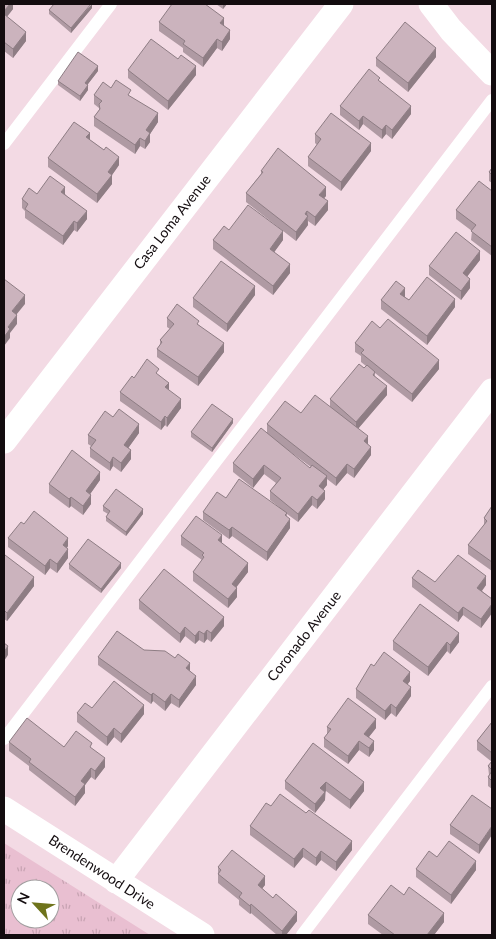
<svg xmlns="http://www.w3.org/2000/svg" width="496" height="939" viewBox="0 0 496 939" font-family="Lato,sans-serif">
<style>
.grass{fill:url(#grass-tufts);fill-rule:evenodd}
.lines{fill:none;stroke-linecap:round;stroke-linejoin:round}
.service{stroke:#fff;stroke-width:12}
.minor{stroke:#fff;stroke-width:25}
.wall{fill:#af9aa3;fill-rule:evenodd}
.shaded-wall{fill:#8e7d84}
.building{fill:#cbb3bd;stroke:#8e7d84}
.labels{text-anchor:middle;stroke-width:4;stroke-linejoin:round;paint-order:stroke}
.street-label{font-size:14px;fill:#130c0f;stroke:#fff}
</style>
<defs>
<pattern id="grass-tufts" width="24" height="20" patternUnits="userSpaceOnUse" patternTransform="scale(1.25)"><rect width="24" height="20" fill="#e9bfd1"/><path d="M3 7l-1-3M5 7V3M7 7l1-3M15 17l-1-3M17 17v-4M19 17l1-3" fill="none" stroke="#c7a3b2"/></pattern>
</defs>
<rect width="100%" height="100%" fill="#f3dae4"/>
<path class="grass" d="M 4,843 L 150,935 L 4,935 ZM 20,889 L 50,889 L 50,919 L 20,919 Z"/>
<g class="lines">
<path class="service" d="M 4,144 L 111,4
M 4,739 L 492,100
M 302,935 L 492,686"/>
<path class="minor" d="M 431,4 L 451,30 L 492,73
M 4,441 L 341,4
M 4,809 L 202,935
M 116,881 L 492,391"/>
</g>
<path class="wall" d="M 4,4 L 13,4 L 13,9 L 7,17 L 26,41 L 13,58 L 4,51 Z
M 216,4 L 227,4 L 223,9 Z
M 92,8 L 71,33 L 49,14 L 49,10 Z
M 159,22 L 224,25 L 230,39 L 222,51 L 217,48 L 203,67 L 183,52 L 183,48 L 159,31 Z
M 436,57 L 408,92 L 376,66 L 376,58 Z
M 128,70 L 196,75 L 168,110 L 128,78 Z
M 98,71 L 87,85 L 88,90 L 80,101 L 58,85 L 58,81 Z
M 380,81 L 411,114 L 392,139 L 386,134 L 382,139 L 363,124 L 359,130 L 340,115 L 340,106 Z
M 111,88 L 131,97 L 158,122 L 150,134 L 150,142 L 145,149 L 140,146 L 135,154 L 94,126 L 94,117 L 99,110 L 99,108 L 94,104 L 94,95 Z
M 315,134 L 371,151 L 341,191 L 308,166 L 308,157 L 317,145 L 315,143 Z
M 90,140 L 104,150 L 119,165 L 112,175 L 112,184 L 97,203 L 48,167 L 48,158 Z
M 492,168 L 492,183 L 489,181 L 489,172 Z
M 261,171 L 326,196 L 324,198 L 328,210 L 315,226 L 308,221 L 308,225 L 296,241 L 246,202 L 246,193 L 261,174 Z
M 492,191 L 492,256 L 471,240 L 472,231 L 456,219 L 456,210 Z
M 37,194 L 65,194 L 87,219 L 77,232 L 74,230 L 63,245 L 25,218 L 25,211 L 22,208 L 22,199 Z
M 229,230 L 283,240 L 274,252 L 290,273 L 273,295 L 213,249 L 213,240 Z
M 480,260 L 467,276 L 470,288 L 461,300 L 429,275 L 429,266 Z
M 255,295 L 227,332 L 193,307 L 193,298 Z
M 405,297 L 409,300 L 455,307 L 427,345 L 381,309 L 381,300 Z
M 167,318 L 199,325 L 224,352 L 198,386 L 157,357 L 157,349 L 160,345 L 160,340 L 170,329 L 167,327 Z
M 380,328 L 439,369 L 412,402 L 375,373 L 375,376 L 387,395 L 358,429 L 368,444 L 371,455 L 354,478 L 347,473 L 336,486 L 327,479 L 327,485 L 323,489 L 325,499 L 317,509 L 312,505 L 298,522 L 287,514 L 287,517 L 290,528 L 267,561 L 232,536 L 229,539 L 203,520 L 203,512 L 226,498 L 279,507 L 270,500 L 270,491 L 276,483 L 264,474 L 253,488 L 233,472 L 233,463 L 267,433 L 267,424 L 301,413 L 330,407 L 330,399 L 366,366 L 361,362 L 361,356 L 355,352 L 355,343 ZM 281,445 L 311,467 L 310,468 Z
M 159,375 L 181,408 L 167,427 L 165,425 L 161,430 L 120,401 L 120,392 L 134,378 Z
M 113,417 L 139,433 L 128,448 L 131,459 L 121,472 L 113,466 L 110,471 L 90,457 L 90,448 L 91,446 L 88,444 L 88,435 Z
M 233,423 L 212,452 L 191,437 L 191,432 Z
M 100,480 L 90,494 L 91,504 L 83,515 L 71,506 L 69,508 L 49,493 L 49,484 Z
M 103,506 L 143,514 L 126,536 L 106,521 L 106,517 L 108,514 L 103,511 Z
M 492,506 L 492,571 L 468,554 L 468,545 L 484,526 L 484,518 Z
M 24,524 L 68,546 L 67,548 L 68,558 L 57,573 L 50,568 L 45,575 L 8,547 L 8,538 Z
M 181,536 L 222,543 L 248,572 L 236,587 L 237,597 L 228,608 L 193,581 L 193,572 L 202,560 L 181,545 Z
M 4,557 L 34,586 L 7,621 L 4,619 Z
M 69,564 L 121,568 L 101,593 L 69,569 Z
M 412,578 L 435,582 L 486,585 L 482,591 L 492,599 L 492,613 L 481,628 L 463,615 L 458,622 L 412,587 Z
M 139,600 L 224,626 L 211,642 L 207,639 L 204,643 L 199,640 L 195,644 L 185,636 L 180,643 L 139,609 Z
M 393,641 L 459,642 L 450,654 L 447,651 L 428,676 L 393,650 Z
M 144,650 L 190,671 L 196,685 L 179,708 L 171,703 L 165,711 L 153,701 L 151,704 L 98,665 L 98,657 Z
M 374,666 L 410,681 L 407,685 L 411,696 L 396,717 L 391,713 L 385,720 L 356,698 L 356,689 Z
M 92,708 L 144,714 L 121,743 L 114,737 L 107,746 L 77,722 L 77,713 Z
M 492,722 L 492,789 L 488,786 L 488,777 L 489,775 L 488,766 L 492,762 L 477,750 L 477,741 Z
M 327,727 L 376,728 L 369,737 L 374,750 L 369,757 L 359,750 L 348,764 L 324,747 L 324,738 L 327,735 Z
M 9,742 L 92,749 L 105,767 L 95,780 L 91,777 L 85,785 L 85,793 L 75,806 L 29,770 L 29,766 L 9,751 Z
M 313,743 L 364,791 L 350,809 L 326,791 L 325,800 L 315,813 L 285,789 L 285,781 Z
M 271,806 L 352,850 L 336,871 L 321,860 L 316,866 L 303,857 L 294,868 L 250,835 L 250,826 Z
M 492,809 L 479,854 L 450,834 L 450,825 Z
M 437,857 L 476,870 L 451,904 L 416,877 L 416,869 Z
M 218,867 L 265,885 L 262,888 L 297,921 L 286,935 L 277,935 L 251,913 L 250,914 L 239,905 L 239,900 L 218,883 Z
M 368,915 L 444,922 L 434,935 L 383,935 L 368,924 Z"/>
<path class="shaded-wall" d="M 10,4 L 13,4 L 13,9 L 4,20 L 4,11 Z
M 92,4 L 92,8 L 71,33 L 71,28 Z
M 223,4 L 227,4 L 223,9 Z
M 224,18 L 224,26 L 220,23 Z
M 230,30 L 230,39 L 222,51 L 222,42 Z
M 26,32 L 26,41 L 13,58 L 13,49 Z
M 217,39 L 217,48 L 203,67 L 203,58 Z
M 436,48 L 436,57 L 408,92 L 408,83 Z
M 98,66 L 98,71 L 85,88 L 85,83 Z
M 196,66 L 196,75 L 168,110 L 168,101 Z
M 88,85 L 88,90 L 80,101 L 80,96 Z
M 411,106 L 411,114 L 392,139 L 392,130 Z
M 158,113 L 158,122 L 150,134 L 150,142 L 145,149 L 145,141 L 146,130 Z
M 363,116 L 363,124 L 359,130 L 359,121 Z
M 386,125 L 386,134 L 382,139 L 382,130 Z
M 90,133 L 90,141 L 86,137 Z
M 140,138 L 140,146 L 135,154 L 135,145 Z
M 371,143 L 371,151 L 341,191 L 341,182 Z
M 119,157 L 119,165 L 112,175 L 112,184 L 97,203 L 97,194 L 108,172 Z
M 65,187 L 65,196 L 61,192 Z
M 326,187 L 326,196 L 319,204 L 319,195 Z
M 328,201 L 328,210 L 315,226 L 315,217 Z
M 87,211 L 87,219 L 77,232 L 77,223 Z
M 307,211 L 308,225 L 296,241 L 296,232 Z
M 74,221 L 74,230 L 63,245 L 63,236 Z
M 283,231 L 283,240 L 270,258 L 270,249 Z
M 480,251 L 480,260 L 463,282 L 463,273 Z
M 290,264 L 290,273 L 273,295 L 273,286 Z
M 470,279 L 470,288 L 461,300 L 461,291 Z
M 255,286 L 255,295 L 227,332 L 227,324 Z
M 405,288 L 405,297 L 400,303 L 400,294 Z
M 25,295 L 25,304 L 12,320 L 12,311 Z
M 455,299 L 455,307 L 427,345 L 427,336 Z
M 17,315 L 17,324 L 10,333 L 10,338 L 4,346 L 4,337 L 8,327 Z
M 224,343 L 224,352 L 198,386 L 198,377 Z
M 439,360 L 439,369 L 412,402 L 412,394 Z
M 169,383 L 169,391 L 165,387 Z
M 387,386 L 387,395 L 356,431 L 356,422 Z
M 181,399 L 181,408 L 167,427 L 167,418 Z
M 165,416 L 165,425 L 161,430 L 161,422 Z
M 233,419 L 233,423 L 212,452 L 212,448 Z
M 139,424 L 139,433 L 124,454 L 124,445 Z
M 368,436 L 368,445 L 364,441 Z
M 371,447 L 371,455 L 354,478 L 354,469 Z
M 131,450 L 131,459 L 121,472 L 121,463 Z
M 113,457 L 113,466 L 110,471 L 110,463 Z
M 347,464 L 347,473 L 336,486 L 336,478 Z
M 264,465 L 264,474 L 253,488 L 253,479 Z
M 100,472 L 100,480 L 86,500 L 86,491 Z
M 327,476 L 327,485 L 319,495 L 319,486 Z
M 325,491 L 325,499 L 317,509 L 317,500 Z
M 91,495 L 91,504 L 83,515 L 83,506 Z
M 312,496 L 312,505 L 298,522 L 298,514 Z
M 71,497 L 71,506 L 69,508 L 69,499 Z
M 143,509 L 143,514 L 126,536 L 126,532 Z
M 290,519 L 290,528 L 267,561 L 267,552 Z
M 232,527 L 232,536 L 229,539 L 229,530 Z
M 222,535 L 222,544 L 218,540 Z
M 68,538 L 68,546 L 63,553 L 63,545 Z
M 68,549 L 68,558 L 57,573 L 57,564 Z
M 50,559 L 50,568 L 45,575 L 45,566 Z
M 121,563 L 121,568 L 101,593 L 101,589 Z
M 248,563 L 248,572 L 232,593 L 232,584 Z
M 486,576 L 486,585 L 477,597 L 477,588 Z
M 34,577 L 34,586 L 7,621 L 7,613 Z
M 237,588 L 237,597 L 228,608 L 228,599 Z
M 492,604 L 492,613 L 481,628 L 481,619 Z
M 463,607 L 463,615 L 458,622 L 458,613 Z
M 224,617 L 224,626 L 211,642 L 211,633 Z
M 185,627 L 185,636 L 180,643 L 180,634 Z
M 207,630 L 207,639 L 204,643 L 204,634 Z
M 199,631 L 199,640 L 195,644 L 195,636 Z
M 459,633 L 459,642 L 450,654 L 450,645 Z
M 447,642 L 447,651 L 428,676 L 428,667 Z
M 8,646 L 8,655 L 4,661 L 4,652 Z
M 190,663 L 190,672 L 186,668 Z
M 410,672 L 410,681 L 403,690 L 403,681 Z
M 196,676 L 196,685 L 179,708 L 179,700 Z
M 411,687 L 411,696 L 396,717 L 396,708 Z
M 153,693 L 153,701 L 151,704 L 151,695 Z
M 171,694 L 171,703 L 165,711 L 165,702 Z
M 391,704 L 391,713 L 385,720 L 385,711 Z
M 144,705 L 144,714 L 121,743 L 121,734 Z
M 376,719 L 376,728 L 364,743 L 364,734 Z
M 114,728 L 114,737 L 107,746 L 107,737 Z
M 359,741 L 359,750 L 348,764 L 348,756 Z
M 374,741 L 374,750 L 369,757 L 369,748 Z
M 105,758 L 105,767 L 95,780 L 95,771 Z
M 91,768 L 91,777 L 85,785 L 85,793 L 75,806 L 75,797 L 81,781 Z
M 326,782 L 326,791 L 320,797 L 320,788 Z
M 364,782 L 364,791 L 350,809 L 350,800 Z
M 325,792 L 325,800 L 315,813 L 315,804 Z
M 492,826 L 492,835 L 479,854 L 479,845 Z
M 352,841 L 352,850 L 336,871 L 336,862 Z
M 303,848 L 303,857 L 294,868 L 294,859 Z
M 321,851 L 321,860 L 316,866 L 316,858 Z
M 476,861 L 476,870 L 451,904 L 451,895 Z
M 265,876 L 265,885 L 258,894 L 258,885 Z
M 251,904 L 251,913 L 250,914 L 250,906 Z
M 297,912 L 297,921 L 286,935 L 282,935 L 282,931 Z
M 444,913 L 444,922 L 434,935 L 427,935 Z"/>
<path class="building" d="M 4,4 L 10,4 L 4,11 Z
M 54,4 L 91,4 L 71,28 L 49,10 Z
M 172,4 L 205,4 L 224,18 L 220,23 L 230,30 L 222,42 L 217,39 L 203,58 L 183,44 L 185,41 L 159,22 Z
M 4,14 L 26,32 L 13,49 L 4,42 Z
M 405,22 L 436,48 L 408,83 L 376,58 Z
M 151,39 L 178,59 L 181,55 L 196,66 L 168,101 L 128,70 Z
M 78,52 L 98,66 L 85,83 L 88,85 L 80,96 L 58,81 Z
M 369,69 L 380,78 L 378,80 L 411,106 L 392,130 L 386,125 L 382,130 L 363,116 L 359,121 L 340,106 Z
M 116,80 L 131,90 L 128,95 L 158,113 L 146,130 L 150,133 L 145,141 L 140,138 L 135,145 L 94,117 L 100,109 L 99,104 L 102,101 L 94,95 L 103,82 L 111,88 Z
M 331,113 L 371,143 L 341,182 L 308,157 L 321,139 L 315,134 Z
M 74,122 L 90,133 L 86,137 L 104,150 L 106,147 L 119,157 L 108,172 L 112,175 L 97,194 L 48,158 Z
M 278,148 L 326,187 L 319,195 L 328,201 L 315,217 L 307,211 L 305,214 L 308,216 L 296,232 L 246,193 L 263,172 L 261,171 Z
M 492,168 L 492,175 L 489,172 Z
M 50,176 L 65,187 L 61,192 L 87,211 L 77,223 L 74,221 L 63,236 L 25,209 L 28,204 L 22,199 L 29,188 L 37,194 Z
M 479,181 L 492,191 L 492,247 L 471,231 L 476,225 L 456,210 Z
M 248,205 L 283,231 L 270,249 L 290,264 L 273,286 L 213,240 L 224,226 L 229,230 Z
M 456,232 L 480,251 L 463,273 L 470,279 L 461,291 L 429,266 Z
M 221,261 L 255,286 L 227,324 L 193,298 Z
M 427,277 L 455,299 L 427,336 L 381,300 L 396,281 L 405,288 L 400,294 L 409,300 Z
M 4,279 L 25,295 L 12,311 L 17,315 L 8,327 L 10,329 L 4,337 Z
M 177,304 L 199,321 L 197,324 L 224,343 L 198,377 L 157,349 L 162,342 L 160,340 L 174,324 L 167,318 Z
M 388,319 L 439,360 L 412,394 L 361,353 L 364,350 L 355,343 L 372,321 L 380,328 Z
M 147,359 L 159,369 L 156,373 L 169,383 L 165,387 L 181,399 L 167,418 L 165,416 L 161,422 L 120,392 L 132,376 L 134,378 Z
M 359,364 L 364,368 L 367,365 L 375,372 L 373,375 L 387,386 L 356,422 L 330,399 Z
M 315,395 L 368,436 L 364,441 L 371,447 L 354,469 L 347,464 L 336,478 L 267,424 L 285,401 L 301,413 Z
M 212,404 L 233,419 L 212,448 L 191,432 Z
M 119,409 L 139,424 L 124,445 L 131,450 L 121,463 L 113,457 L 110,463 L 90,448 L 96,440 L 88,435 L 105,411 L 113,417 Z
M 261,428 L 310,468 L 312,465 L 327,476 L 319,486 L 325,491 L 317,500 L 312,496 L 298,514 L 270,491 L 281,478 L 264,465 L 253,479 L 233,463 Z
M 72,450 L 100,472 L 86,491 L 91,495 L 83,506 L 71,497 L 69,499 L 49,484 Z
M 239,479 L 287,513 L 285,515 L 290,519 L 267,552 L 232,527 L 229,530 L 203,512 L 217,492 L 226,498 Z
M 116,489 L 143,509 L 126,532 L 106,517 L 110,511 L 103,506 Z
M 492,506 L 492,562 L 468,545 L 487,521 L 484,518 Z
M 34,511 L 68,538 L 63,545 L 68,549 L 57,564 L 50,559 L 45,566 L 8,538 L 21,522 L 24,524 Z
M 196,516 L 222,535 L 218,540 L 248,563 L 232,584 L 237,588 L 228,599 L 193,572 L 204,557 L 202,555 L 204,553 L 181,536 Z
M 88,539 L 121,563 L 101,589 L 69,564 Z
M 5,555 L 34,577 L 7,613 L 4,610 L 4,557 Z
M 458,555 L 486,576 L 477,588 L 492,599 L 492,604 L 481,619 L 463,607 L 458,613 L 412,578 L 418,570 L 435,582 Z
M 164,569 L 224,617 L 211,633 L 207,630 L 204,634 L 199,631 L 195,636 L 185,627 L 180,634 L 139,600 Z
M 420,604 L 459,633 L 450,645 L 447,642 L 428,667 L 393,641 Z
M 117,631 L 144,650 L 165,651 L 175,658 L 178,654 L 190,663 L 186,668 L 196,676 L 179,700 L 171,694 L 165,702 L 153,693 L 151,695 L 98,657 Z
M 4,643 L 8,646 L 4,652 Z
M 384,652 L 410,672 L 403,681 L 411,687 L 396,708 L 391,704 L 385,711 L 356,689 L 371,664 L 374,666 Z
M 114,681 L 144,705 L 121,734 L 114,728 L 107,737 L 77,713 L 85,703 L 92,708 Z
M 348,698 L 376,719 L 364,734 L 374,741 L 369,748 L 359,741 L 348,756 L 324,738 L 331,729 L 327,727 Z
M 27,718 L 64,747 L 76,731 L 92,743 L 90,747 L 105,758 L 95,771 L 91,768 L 81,781 L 85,784 L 75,797 L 29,762 L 31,759 L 9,742 Z
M 492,722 L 492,753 L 477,741 Z
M 313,743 L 364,782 L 350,800 L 326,782 L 320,788 L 325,792 L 315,804 L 285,781 Z
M 492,761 L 492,770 L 488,766 Z
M 492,771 L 492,781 L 488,777 Z
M 280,794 L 306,813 L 309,810 L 352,841 L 336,862 L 321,851 L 316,858 L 303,848 L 294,859 L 250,826 L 266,803 L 271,806 Z
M 472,795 L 492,809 L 492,826 L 479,845 L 450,825 Z
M 449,841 L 476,861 L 451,895 L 416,869 L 429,851 L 437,857 Z
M 232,850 L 265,876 L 258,885 L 273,898 L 276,894 L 297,912 L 282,931 L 251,904 L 250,906 L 239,897 L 242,893 L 218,874 L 221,870 L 218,867 Z
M 391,885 L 404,895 L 409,887 L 444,913 L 427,935 L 395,935 L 368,915 Z"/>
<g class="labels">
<g class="street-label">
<text transform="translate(172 222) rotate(-52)" y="5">Casa Loma Avenue</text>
<text transform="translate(304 636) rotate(-52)" y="5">Coronado Avenue</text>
<text transform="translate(102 872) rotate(33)" y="5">Brendenwood Drive</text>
</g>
</g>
<rect width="496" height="939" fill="none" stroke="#130c0f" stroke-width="10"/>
<g transform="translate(35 904) rotate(296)"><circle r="24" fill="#ffffff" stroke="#a19e9f"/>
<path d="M0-4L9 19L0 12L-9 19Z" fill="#6f741c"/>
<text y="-8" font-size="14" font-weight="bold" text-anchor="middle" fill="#130c0f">N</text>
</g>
</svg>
